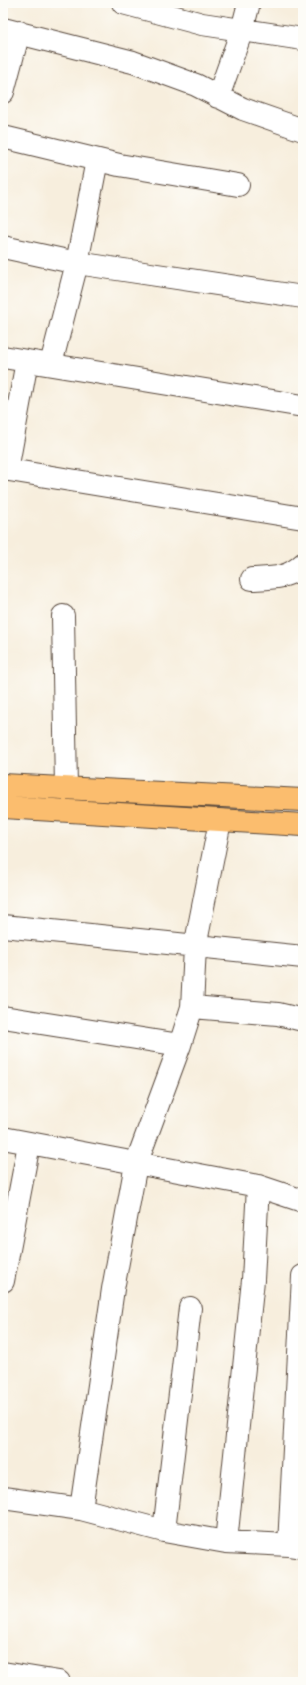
<svg xmlns="http://www.w3.org/2000/svg" width="306" height="1685" viewBox="0 0 306 1685" font-family="Mali,sans-serif">
<style>
.lines{fill:none;stroke-linecap:round;stroke-linejoin:round}
.minor-casing{stroke:#57473b;stroke-width:24}
.primary-casing{stroke:#57473b;stroke-width:24}
.minor{stroke:#fff;stroke-width:22}
.primary{stroke:#fbbd6e;stroke-width:22}
</style>
<rect width="100%" height="100%" fill="#fdfcf7"/>
<filter id="ink" filterUnits="userSpaceOnUse"><feTurbulence type="fractalNoise" baseFrequency=".025" numOctaves="2"/><feDisplacementMap in="SourceGraphic" scale="8" xChannelSelector="R" yChannelSelector="G"/><feConvolveMatrix kernelMatrix="1 2 1 2 8 2 1 2 1" color-interpolation-filters="sRGB"/></filter>
<filter id="wash" filterUnits="userSpaceOnUse"><feTurbulence type="fractalNoise" baseFrequency=".012" numOctaves="4" result="noise"/><feDisplacementMap in="SourceGraphic" scale="16" xChannelSelector="R" yChannelSelector="G"/><feGaussianBlur stdDeviation="0.9" result="paint"/><feColorMatrix in="noise" values="0 0 0 0 0 0 0 0 0 0 0 0 0 0 0 0 0 1.4 0 .05"/><feComposite in="paint" operator="in"/></filter>
<g filter="url(#wash)">
<rect width="100%" height="100%" fill="#f7eedd"/>
</g>
<g filter="url(#ink)">
<g class="lines">
<g class="minor-casing">
<path id="minor" d="M 123,3 L 202,24 L 303,39
M 3,29 L 133,62 L 196,85 L 243,109 L 303,130
M 3,92 L 19,32
M 218,97 L 242,30 L 249,3
M 3,137 L 119,165 L 238,185
M 3,247 L 77,263 L 303,297
M 3,357 L 303,406
M 51,364 L 77,263 L 97,160
M 3,469 L 303,518
M 7,470 L 27,361
M 252,579 C 273,578 287,579 303,564
M 63,616 L 66,788
M 3,926 L 303,957
M 192,1007 L 278,1014 L 303,1020
M 3,1017 L 180,1045
M 3,1138 L 258,1186 L 303,1201
M 3,1281 L 29,1144
M 3,1498 L 81,1509 L 164,1531 L 226,1542 L 289,1545 L 303,1547
M 81,1509 L 113,1289 L 136,1164 L 180,1045 L 192,1007 L 195,947 L 220,821
M 164,1531 L 190,1308
M 226,1542 L 253,1280 L 258,1186
M 289,1545 L 303,1276
M 3,1673 L 59,1682"/>
</g>
<g class="primary-casing">
<path id="primary" d="M 3,785 L 303,800
M 3,807 L 303,825"/>
</g>
<use href="#minor" class="minor"/>
<use href="#primary" class="primary"/>
</g>
</g>
<rect width="306" height="1685" fill="none" stroke="#fdfcf7" stroke-width="16"/>
</svg>
